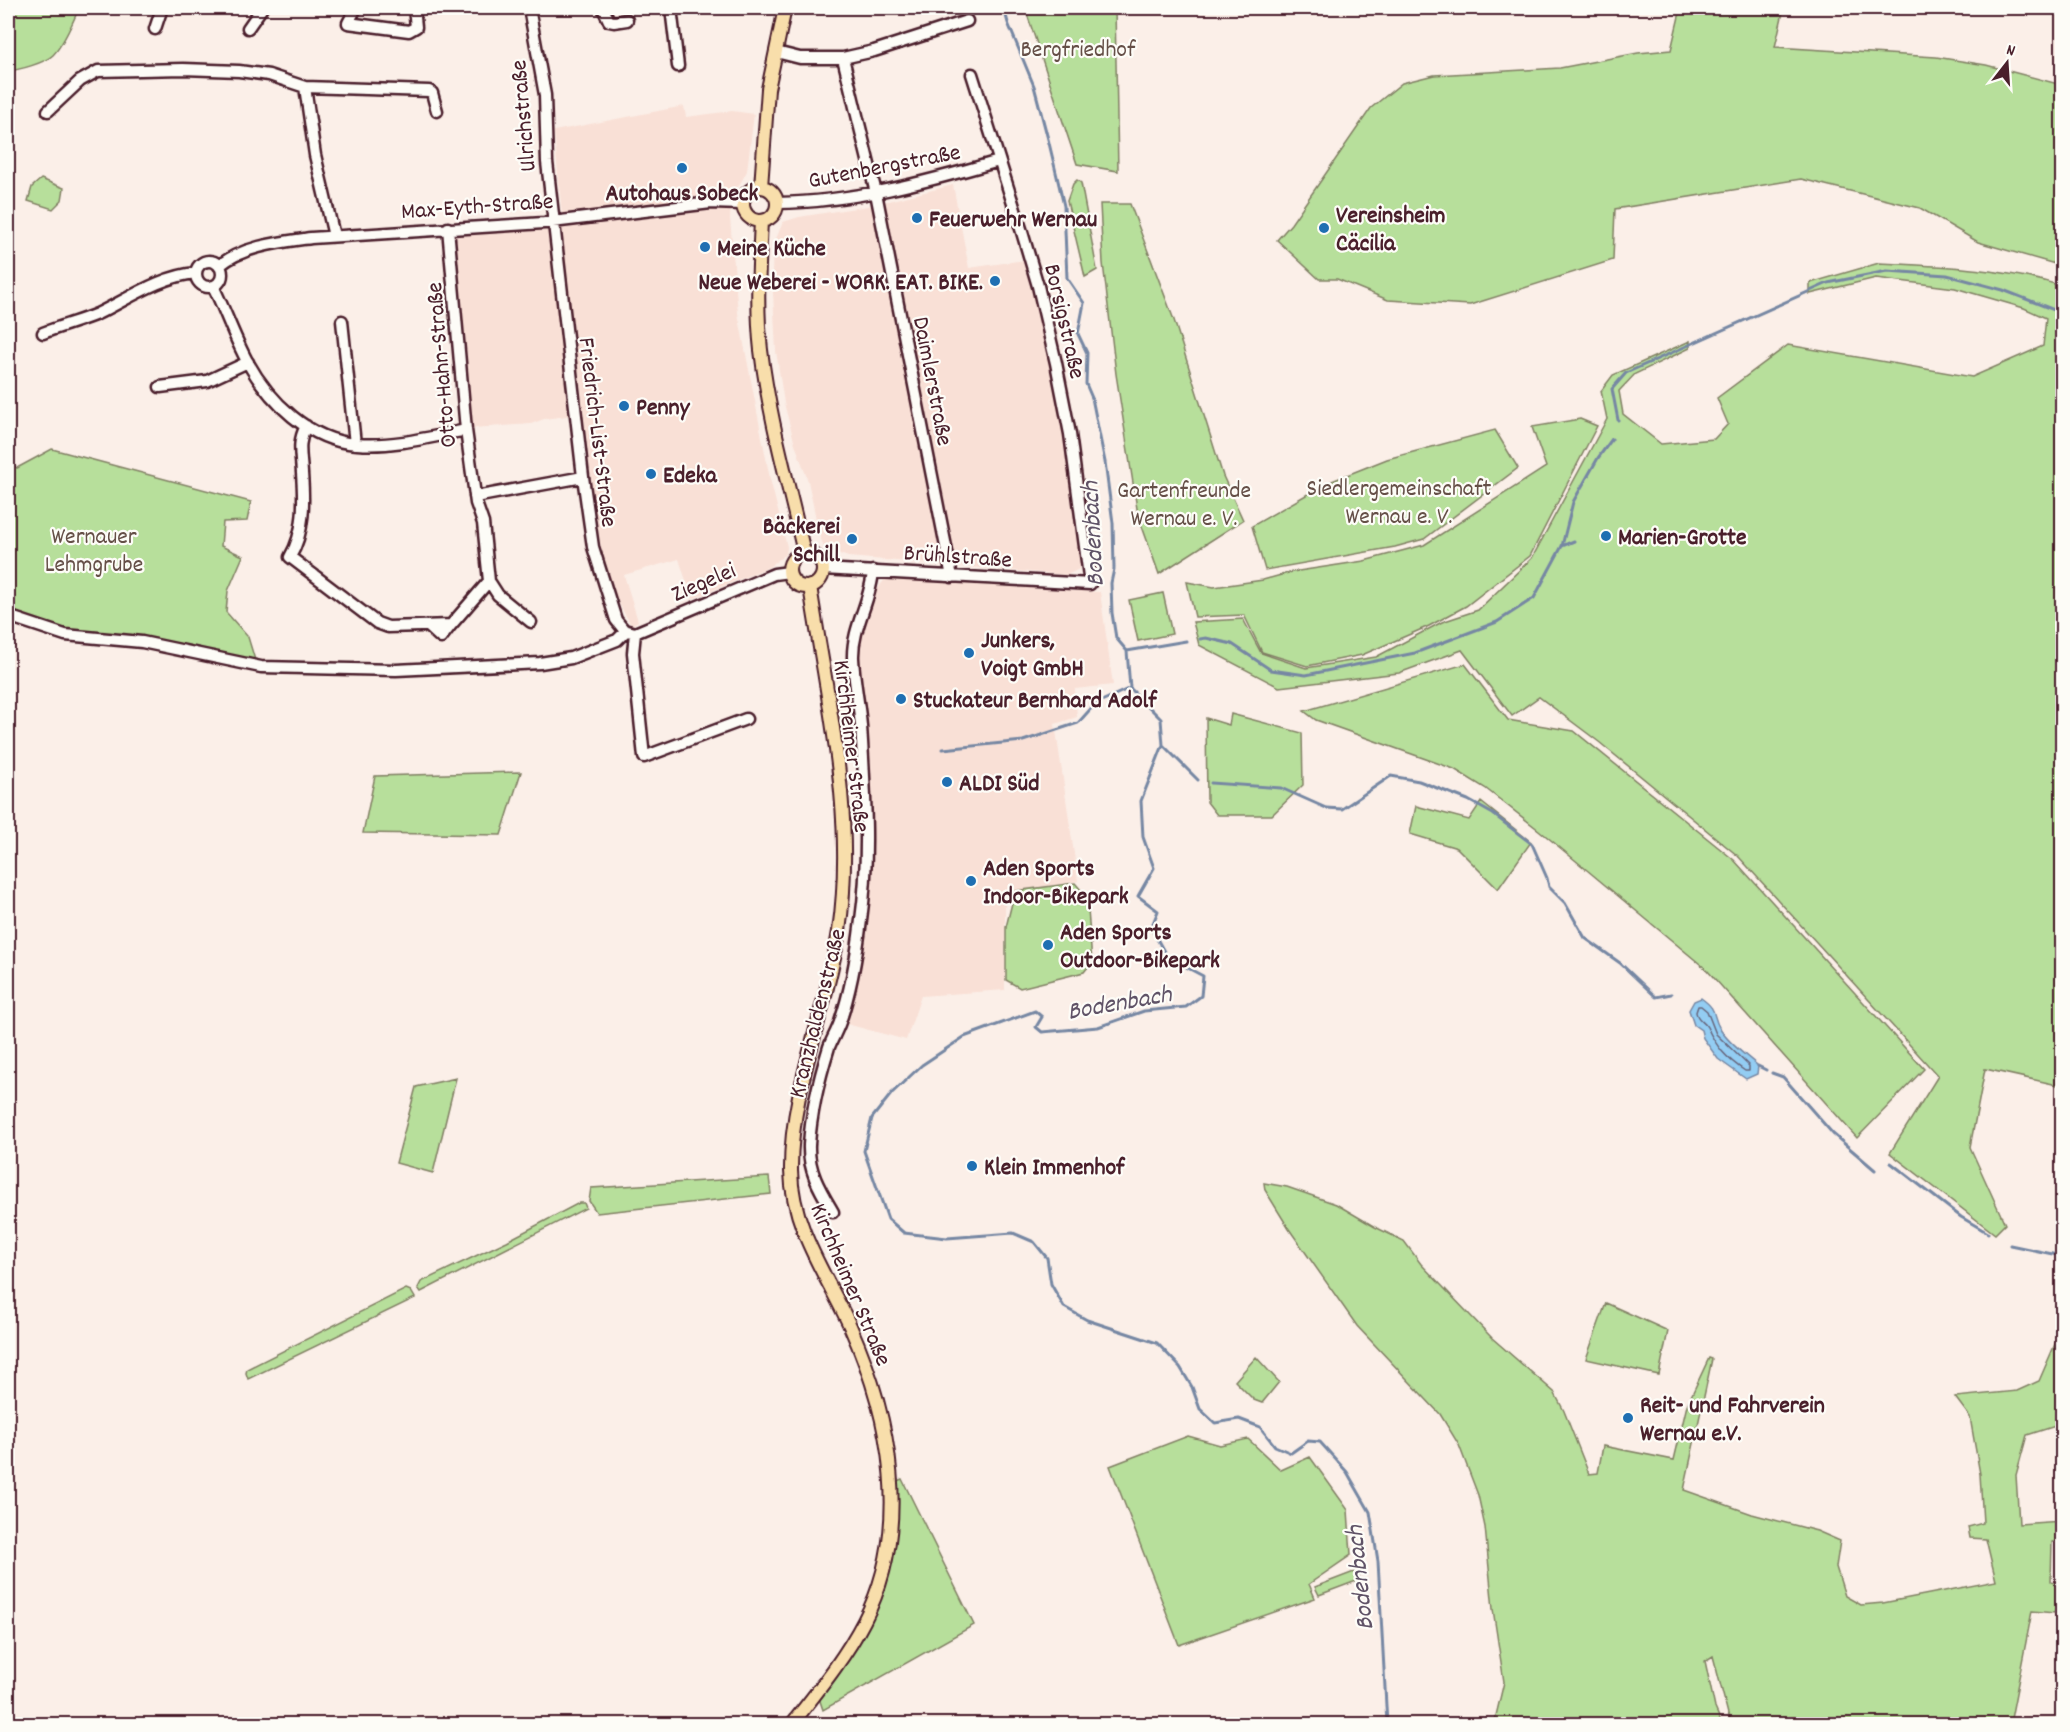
<svg xmlns="http://www.w3.org/2000/svg" width="2070" height="1732" viewBox="0 0 2070 1732" font-family="Dekko,sans-serif">
<style>
.built{fill:#f9e0d6}
.green{fill:#b7df9b;stroke:#807f63;stroke-width:1.5}
.water{fill:#93cdf3;stroke:#7687a3;stroke-width:1.5}
.lines{fill:none;stroke-linecap:round;stroke-linejoin:round}
.shore{stroke:#67657b;stroke-width:1.5}
.stream{stroke:#7687a3;stroke-width:3}
.minor-casing{stroke:#4a1f2b;stroke-width:15}
.major-casing{stroke:#4a1f2b;stroke-width:16}
.minor{stroke:#fdfcf7;stroke-width:10}
.major{stroke:#f8deab;stroke-width:12}
.poi-dot{fill:#1f6fb2;stroke:#fdfcf7;stroke-width:2}
.labels{text-anchor:middle;stroke-width:4.5;stroke-linejoin:round;paint-order:stroke}
.park-label{font-size:24px;fill:#654f47;stroke:#fdfcf7}
.street-label{font-size:24px;fill:#4a1f2b;stroke:#fdfcf7}
.poi-label{font-size:24px;font-weight:bold;fill:#4a1f2b;stroke:#fdfcf7;text-anchor:start}
.water-label{font-size:26px;font-style:italic;fill:#605367;stroke:#fdfcf7}
</style>
<rect width="100%" height="100%" fill="#fbefe8"/>
<filter id="ink" filterUnits="userSpaceOnUse"><feTurbulence type="fractalNoise" baseFrequency=".0167" numOctaves="2"/><feDisplacementMap in="SourceGraphic" scale="12" xChannelSelector="R" yChannelSelector="G"/><feConvolveMatrix kernelMatrix="1 2 1 2 8 2 1 2 1" color-interpolation-filters="sRGB"/></filter>
<g filter="url(#ink)">
<path class="built" d="M 684,106 L 686,117 L 732,111 L 754,114 L 747,171 L 739,186 L 732,189 L 730,218 L 738,313 L 770,479 L 787,547 L 786,554 L 769,567 L 692,599 L 679,559 L 624,575 L 638,621 L 631,625 L 618,602 L 609,579 L 596,528 L 588,476 L 582,414 L 544,419 L 531,424 L 473,428 L 453,236 L 563,227 L 554,131 Z
M 953,185 L 969,268 L 1025,260 L 1037,300 L 1057,391 L 1074,500 L 1081,562 L 1079,569 L 1067,575 L 848,557 L 824,548 L 819,533 L 808,481 L 794,441 L 784,403 L 776,351 L 772,274 L 773,246 L 783,222 L 799,217 L 868,206 Z
M 885,579 L 1100,592 L 1113,685 L 1075,689 L 1077,717 L 1055,724 L 1078,881 L 1005,895 L 1005,990 L 921,996 L 906,1040 L 843,1023 L 865,910 L 864,730 L 858,637 L 868,602 Z"/>
<path class="green" d="M 8,8 L 79,8 C 73,22 64,44 53,55 C 45,63 19,70 8,71 Z
M 1025,8 L 1115,8 L 1118,171 L 1077,164 Z
M 1681,8 L 1784,8 L 1775,47 L 1936,57 L 1986,65 L 2062,85 L 2062,266 L 1978,242 L 1920,208 L 1801,179 L 1615,209 L 1613,260 L 1470,305 L 1388,300 L 1337,279 L 1319,279 L 1277,240 L 1291,224 L 1371,108 L 1402,83 L 1434,75 L 1560,68 L 1638,53 L 1671,50 Z
M 41,179 L 64,188 L 62,200 L 53,209 L 28,201 L 32,187 Z
M 1077,180 L 1081,183 L 1097,270 L 1085,277 L 1067,201 L 1073,184 Z
M 1100,204 L 1130,204 L 1174,320 L 1223,476 L 1243,520 L 1159,574 L 1138,515 L 1116,374 L 1103,263 Z
M 1879,263 C 1941,266 2003,268 2062,286 L 2062,1086 L 1985,1069 L 1970,1147 L 2005,1224 L 1995,1234 L 1890,1153 L 1938,1076 L 1738,856 L 1599,742 L 1539,697 L 1512,716 L 1462,650 L 1399,673 L 1279,687 L 1199,645 L 1193,622 L 1243,619 L 1261,653 L 1306,668 L 1376,657 L 1442,622 L 1478,610 L 1532,558 L 1607,419 L 1601,391 L 1613,375 L 1690,341 L 1690,348 L 1635,374 L 1619,391 L 1623,414 L 1661,444 L 1714,439 L 1728,424 L 1717,398 L 1788,345 L 1972,377 L 2043,346 L 2046,318 L 2024,308 L 1955,288 L 1876,278 L 1810,294 L 1810,283 Z
M 1580,419 L 1597,426 L 1530,556 L 1466,606 L 1429,626 L 1362,655 L 1307,666 L 1262,652 L 1244,615 L 1195,617 L 1187,582 L 1214,587 L 1263,580 L 1292,572 L 1364,561 L 1424,545 L 1546,467 L 1532,427 Z
M 1495,430 L 1518,468 L 1424,539 L 1395,547 L 1265,570 L 1252,526 L 1327,483 L 1387,459 Z
M 52,449 L 251,502 L 247,521 L 223,522 L 221,546 L 243,556 L 228,591 L 226,612 L 248,637 L 255,660 L 212,652 L 66,633 L 8,615 L 8,461 L 17,468 Z
M 1163,593 L 1172,634 L 1138,641 L 1129,600 Z
M 1465,664 L 1508,720 L 1574,731 L 1734,860 L 1924,1069 L 1857,1138 L 1706,969 L 1540,831 L 1485,788 L 1454,769 L 1316,720 L 1304,711 Z
M 1231,714 L 1302,733 L 1303,785 L 1272,815 L 1217,815 L 1207,802 L 1206,718 L 1229,725 Z
M 521,772 L 501,835 L 363,833 L 375,776 Z
M 1481,802 L 1531,842 L 1498,889 L 1457,848 L 1410,834 L 1416,806 L 1469,820 Z
M 1075,883 L 1087,897 L 1092,962 L 1084,972 L 1020,988 L 1006,980 L 1006,927 L 1015,891 Z
M 456,1078 L 433,1173 L 396,1163 L 416,1087 Z
M 769,1177 L 771,1194 L 597,1213 L 589,1201 L 591,1188 Z
M 1264,1183 L 1287,1187 L 1336,1204 L 1375,1227 L 1404,1241 L 1421,1264 L 1492,1338 L 1554,1392 L 1564,1411 L 1589,1474 L 1598,1473 L 1603,1446 L 1674,1460 L 1687,1405 L 1709,1358 L 1712,1359 L 1684,1490 L 1752,1514 L 1817,1531 L 1840,1541 L 1836,1567 L 1845,1596 L 1861,1605 L 1883,1603 L 1996,1581 L 1986,1539 L 1970,1538 L 1968,1527 L 1983,1523 L 1980,1474 L 1970,1417 L 1955,1397 L 2017,1391 L 2039,1381 L 2062,1328 L 2062,1424 L 2027,1435 L 2016,1475 L 2019,1524 L 2062,1521 L 2062,1540 L 2052,1542 L 2051,1581 L 2059,1583 L 2055,1613 L 2032,1611 L 2010,1724 L 1733,1724 L 1728,1714 L 1713,1656 L 1705,1661 L 1715,1708 L 1722,1724 L 1494,1724 L 1504,1682 L 1493,1609 L 1485,1527 L 1478,1495 L 1459,1445 L 1440,1414 L 1357,1326 L 1289,1229 L 1265,1190 Z
M 579,1203 L 584,1203 L 586,1208 L 421,1292 L 418,1288 L 421,1282 L 507,1241 Z
M 406,1289 L 411,1291 L 415,1298 L 248,1379 L 246,1373 L 247,1369 Z
M 1606,1303 L 1668,1331 L 1659,1375 L 1586,1359 Z
M 1256,1357 L 1279,1382 L 1262,1403 L 1254,1400 L 1235,1381 Z
M 1188,1436 L 1220,1445 L 1248,1439 L 1281,1470 L 1310,1457 L 1348,1510 L 1351,1555 L 1309,1584 L 1315,1598 L 1179,1645 L 1110,1466 Z
M 902,1479 L 974,1625 L 823,1710 L 819,1698 C 845,1658 876,1620 889,1573 C 898,1544 898,1511 897,1481 Z
M 1359,1570 L 1359,1580 L 1319,1595 L 1315,1587 Z"/>
<path class="water" d="M 1701,998 C 1719,1011 1711,1014 1720,1029 C 1729,1044 1746,1055 1758,1066 L 1757,1074 L 1746,1079 L 1718,1059 L 1703,1038 L 1701,1030 L 1694,1025 L 1689,1010 L 1694,1001 Z"/>
<g class="lines">
<path class="shore" d="M 1698,1006 L 1701,1006 L 1707,1011 L 1716,1034 L 1749,1066 L 1749,1071 L 1745,1071 C 1726,1058 1717,1048 1707,1027 C 1703,1020 1697,1020 1696,1012 Z"/>
<path class="stream" d="M 1004,8 L 1008,23 L 1034,86 L 1049,143 L 1064,206 L 1067,278 L 1084,303 L 1078,334 L 1087,353 L 1086,384 L 1092,398 L 1105,462 L 1113,523 L 1114,569 L 1111,583 L 1112,613 L 1116,638 L 1127,651 L 1130,688 L 1161,719 L 1163,745 L 1141,801 L 1143,837 L 1154,868 L 1138,896 L 1158,911 L 1151,928 L 1167,957 L 1203,976 L 1201,996 L 1186,1007 L 1144,1011 L 1098,1027 L 1042,1032 L 1036,1027 L 1042,1017 L 1035,1011 L 964,1037 L 922,1065 L 892,1093 L 872,1118 L 864,1151 L 888,1219 L 904,1233 L 947,1238 L 1013,1233 L 1034,1242 L 1047,1258 L 1051,1284 L 1064,1307 L 1087,1320 L 1157,1343 L 1180,1367 L 1192,1387 L 1200,1409 L 1215,1423 L 1239,1419 L 1260,1427 L 1275,1446 L 1291,1453 L 1308,1441 L 1320,1442 L 1347,1472 L 1370,1512 L 1378,1561 L 1387,1724
M 1618,420 L 1612,389 L 1626,373 L 1828,283 L 1887,271 L 1947,275 L 2003,290 L 2062,313
M 1562,546 L 1574,541
M 1200,639 L 1206,638 L 1232,644 L 1271,670 L 1306,675 L 1415,653 L 1497,622 L 1534,598 L 1562,546 L 1573,502 L 1598,458 L 1612,439
M 1127,651 L 1186,641
M 1163,745 L 1198,780
M 943,749 L 1023,741 L 1078,723 L 1095,704 L 1130,688
M 1211,783 L 1281,788 L 1326,808 L 1342,809 L 1391,776 L 1419,781 L 1468,800 L 1493,814 L 1532,844 L 1547,878 L 1549,887 L 1565,903 L 1585,938 L 1620,963 L 1656,997 L 1671,994
M 1758,1066 L 1766,1070
M 1772,1073 L 1783,1077 L 1833,1134 L 1875,1170
M 1891,1163 L 1961,1217 L 1988,1233
M 2010,1245 L 2062,1256"/>
<g class="minor-casing">
<path id="minor" d="M 356,8 L 348,23 L 409,31 L 416,27 L 414,8
M 529,8 L 545,95 L 547,162 L 583,477 L 593,547 L 616,620 L 624,630 L 635,633
M 603,8 L 609,21 L 614,22 L 627,20
M 671,8 L 678,66
M 248,28 L 262,8
M 155,29 L 162,8
M 776,52 L 800,58 L 843,58 L 874,51 L 967,21
M 843,58 L 876,193 L 952,577
M 305,87 L 429,91 L 432,93 L 437,111
M 48,111 L 80,81 L 98,71 L 183,69 L 239,71 L 269,75 L 305,87 L 315,155 L 334,236
M 777,203 C 853,202 926,182 999,161
M196 274a13 13 0 1 1 26 0a13 13 0 1 1-26 0Z
M 219,266 C 242,246 282,242 311,238 L 544,223 L 711,203 L 742,204
M 213,286 C 225,310 234,337 247,361 C 269,401 309,441 357,444 C 393,447 431,437 466,430
M 342,321 L 355,444
M 43,333 C 61,326 80,321 97,314 C 128,299 161,276 196,273
M 160,387 L 207,381 L 248,362
M 306,426 C 297,443 301,454 302,473 C 304,501 305,532 290,557 L 377,623 L 388,627 L 451,625 L 489,581 L 483,523 L 476,503 L 466,430 L 448,228
M 475,497 L 583,477
M 823,569 L 1090,584 L 1070,434 L 1056,363 L 1038,286 L 1022,232 L 972,74
M 489,581 L 498,595 L 531,622
M 8,616 L 65,635 L 142,642 L 261,667 L 396,670 L 540,663 L 571,658 L 617,640 L 626,631
M 428,626 L 441,638 L 451,625
M 635,633 L 633,653 L 644,757 L 746,719
M 635,633 L 774,574 L 789,572
M 833,1212 C 820,1190 808,1171 809,1145 C 811,1112 819,1079 829,1047 C 832,1039 837,1031 840,1022 C 851,990 857,954 861,920 C 870,856 865,790 861,726 C 859,703 854,681 853,658 C 852,627 871,601 873,571"/>
</g>
<g class="major-casing">
<path id="major" d="M743 204a17 17 0 1 1 34 0a17 17 0 1 1-34 0Z
M 761,187 L 768,89 L 785,8
M 761,221 C 759,264 756,307 761,350 C 769,418 789,486 804,553
M789 570a17 17 0 1 1 34 0a17 17 0 1 1-34 0Z
M 792,1724 C 817,1692 845,1658 864,1621 C 912,1529 891,1418 850,1326 C 827,1276 792,1228 791,1171 C 790,1089 827,1011 839,931 C 856,815 827,700 810,586"/>
</g>
<use href="#minor" class="minor"/>
<use href="#major" class="major"/>
</g>
</g>
<g class="poi-dot">
<circle cx="682" cy="168" r="6"/>
<circle cx="917" cy="218" r="6"/>
<circle cx="1324" cy="228" r="6"/>
<circle cx="705" cy="247" r="6"/>
<circle cx="995" cy="281" r="6"/>
<circle cx="624" cy="406" r="6"/>
<circle cx="651" cy="474" r="6"/>
<circle cx="1606" cy="536" r="6"/>
<circle cx="852" cy="539" r="6"/>
<circle cx="969" cy="653" r="6"/>
<circle cx="901" cy="699" r="6"/>
<circle cx="947" cy="782" r="6"/>
<circle cx="971" cy="881" r="6"/>
<circle cx="1048" cy="945" r="6"/>
<circle cx="972" cy="1166" r="6"/>
<circle cx="1628" cy="1418" r="6"/>
</g>
<g class="labels">
<g class="park-label">
<text x="1078" y="56">Bergfriedhof</text>
<text x="1399" y="495">Siedlergemeinschaft<tspan x="1399" dy="28">Wernau e. V.</tspan></text>
<text x="1184" y="497">Gartenfreunde<tspan x="1184" dy="28">Wernau e. V.</tspan></text>
<text x="94" y="543">Wernauer<tspan x="94" dy="28">Lehmgrube</tspan></text>
</g>
<g class="street-label">
<text transform="translate(522 116) rotate(-95)" y="8">Ulrichstraße</text>
<text transform="translate(884 165) rotate(-11)" y="8">Gutenbergstraße</text>
<text transform="translate(477 205) rotate(-4)" y="8">Max-Eyth-Straße</text>
<text transform="translate(1066 321) rotate(77)" y="8">Borsigstraße</text>
<text transform="translate(440 365) rotate(-95)" y="8">Otto-Hahn-Straße</text>
<text transform="translate(934 381) rotate(79)" y="8">Daimlerstraße</text>
<text transform="translate(599 432) rotate(83)" y="8">Friedrich-List-Straße</text>
<text transform="translate(958 555) rotate(4)" y="8">Brühlstraße</text>
<text transform="translate(703 581) rotate(-23)" y="8">Ziegelei</text>
<text transform="translate(853 746) rotate(83)" y="8">Kirchheimer Straße</text>
<text transform="translate(816 1013) rotate(-76)" y="8">Kranzhaldenstraße</text>
<text transform="translate(852 1284) rotate(67)" y="8">Kirchheimer Straße</text>
</g>
<g class="poi-label">
<text x="682" y="200" text-anchor="middle">Autohaus Sobeck</text>
<text x="1336" y="222">Vereinsheim<tspan x="1336" dy="28">Cäcilia</tspan></text>
<text x="929" y="226">Feuerwehr Wernau</text>
<text x="717" y="255">Meine Küche</text>
<text x="983" y="289" text-anchor="end">Neue Weberei - WORK. EAT. BIKE.</text>
<text x="636" y="414">Penny</text>
<text x="663" y="482">Edeka</text>
<text x="840" y="533" text-anchor="end">Bäckerei<tspan x="840" dy="28">Schill</tspan></text>
<text x="1618" y="544">Marien-Grotte</text>
<text x="981" y="647">Junkers,<tspan x="981" dy="28">Voigt GmbH</tspan></text>
<text x="913" y="707">Stuckateur Bernhard Adolf</text>
<text x="959" y="790">ALDI Süd</text>
<text x="983" y="875">Aden Sports<tspan x="983" dy="28">Indoor-Bikepark</tspan></text>
<text x="1060" y="939">Aden Sports<tspan x="1060" dy="28">Outdoor-Bikepark</tspan></text>
<text x="984" y="1174">Klein Immenhof</text>
<text x="1640" y="1412">Reit- und Fahrverein<tspan x="1640" dy="28">Wernau e.V.</tspan></text>
</g>
<g class="water-label">
<text transform="translate(1091 534) rotate(-93)" y="9">Bodenbach</text>
<text transform="translate(1119 1001) rotate(-10)" y="9">Bodenbach</text>
<text transform="translate(1358 1578) rotate(-96)" y="9">Bodenbach</text>
</g>
</g>
<rect width="2070" height="1732" fill="none" stroke="#fdfcf7" stroke-width="30"/>
<rect x="15" y="15" width="2040" height="1702" fill="none" stroke="#4a1f2b" stroke-width="2" filter="url(#ink)"/>
<g transform="translate(2007 63) rotate(17)" stroke="#fdfcf7" stroke-width="4.5" paint-order="stroke">
<path d="M0-4.5L10 22L0 15L-10 22Z" fill="#4a1f2b"/>
<text y="-9" font-size="16" font-weight="bold" text-anchor="middle" fill="#4a1f2b">N</text>
</g>
</svg>
